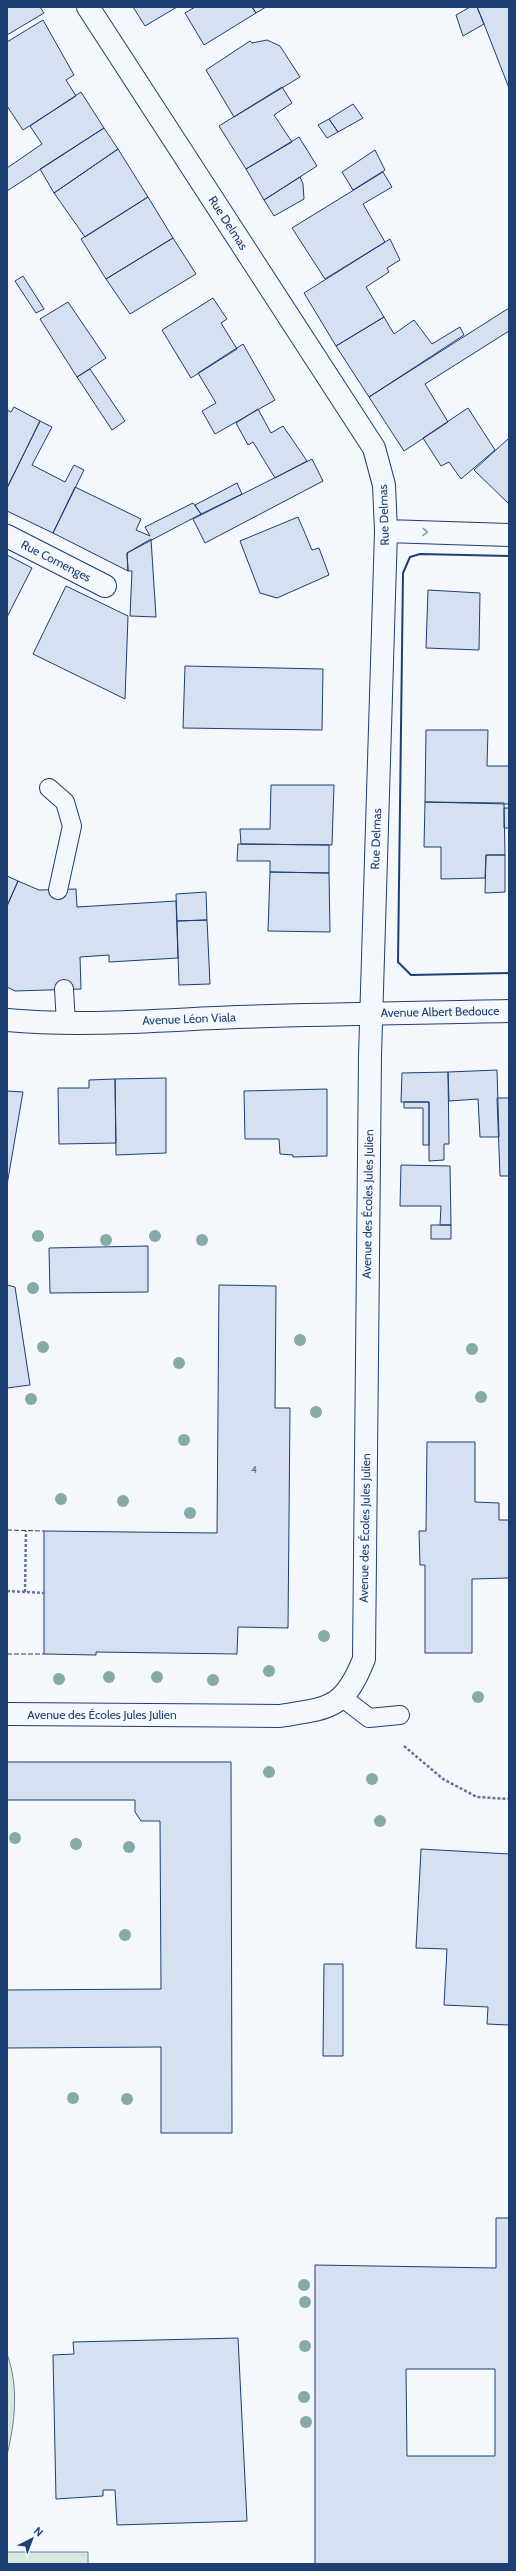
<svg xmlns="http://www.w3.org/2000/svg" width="516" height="2571" viewBox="0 0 516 2571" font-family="Cabin,sans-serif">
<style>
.green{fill:#d7e8df;stroke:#687fa3}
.building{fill:#d5e0f0;stroke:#1d3f73;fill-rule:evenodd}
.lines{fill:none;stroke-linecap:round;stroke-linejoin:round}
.lane-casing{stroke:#1d3f73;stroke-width:20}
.street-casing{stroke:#1d3f73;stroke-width:24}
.secondary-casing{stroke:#1d3f73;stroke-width:24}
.path{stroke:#5e769c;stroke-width:2.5;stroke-dasharray:3 2;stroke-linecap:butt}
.lane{stroke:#f4f7fb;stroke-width:18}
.street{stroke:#f4f7fb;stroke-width:22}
.secondary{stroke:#f4f7fb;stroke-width:22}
.fence{stroke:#1d3f73;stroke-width:1;stroke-dasharray:5 2;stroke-linecap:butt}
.wall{stroke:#1d3f73;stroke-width:2}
.tree{fill:#86aba6}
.oneway{stroke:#889bb7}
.labels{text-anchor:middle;stroke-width:3;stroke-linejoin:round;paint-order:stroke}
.number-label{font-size:10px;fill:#4b6792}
.street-label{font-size:12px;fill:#1d3f73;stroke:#f4f7fb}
</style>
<rect width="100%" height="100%" fill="#f4f7fb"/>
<path class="green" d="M 7,2354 C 19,2386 15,2423 7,2455 Z
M 7,2552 L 88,2552 L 88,2564 L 7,2564 Z"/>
<path class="building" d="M 7,7 L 40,7 L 44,13 L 7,35 Z
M 133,7 L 177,7 L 145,26 Z
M 195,7 L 252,7 L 256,13 L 204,45 L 185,13 Z
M 252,7 L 266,7 L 256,13 Z
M 470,7 L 477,7 L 484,24 L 463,36 L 456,15 Z
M 477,7 L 509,7 L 509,88 L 484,24 Z
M 43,20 L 74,75 L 66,80 L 76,96 L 23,130 L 7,106 L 7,42 Z
M 267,40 L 280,46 L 300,77 L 234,117 L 206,70 L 250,41 L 252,43 Z
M 282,87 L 292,103 L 274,115 L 292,142 L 246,169 L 219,126 Z
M 81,92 L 104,128 L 7,191 L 7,168 L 42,144 L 30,126 Z
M 353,104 L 363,118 L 338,132 L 329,119 Z
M 329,119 L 338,132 L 327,138 L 318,125 Z
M 104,128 L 118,149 L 54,193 L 40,169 Z
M 299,137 L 317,166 L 264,200 L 246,169 Z
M 118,149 L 148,197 L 85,237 L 54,193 Z
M 375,150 L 385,170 L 353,190 L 342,172 Z
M 383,172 L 392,187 L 363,204 L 385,242 L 325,279 L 292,228 Z
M 300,177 L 303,184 L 304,199 L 274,216 L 264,200 Z
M 148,197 L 173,238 L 106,279 L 81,239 Z
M 173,238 L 196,274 L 130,314 L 106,279 Z
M 390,239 L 400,260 L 387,268 L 389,272 L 366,287 L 384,317 L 336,346 L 304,293 Z
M 23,276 L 44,309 L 36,313 L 15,281 Z
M 213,298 L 227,319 L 221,323 L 237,349 L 191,378 L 162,330 Z
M 68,302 L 106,358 L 77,377 L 40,319 Z
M 509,308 L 509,331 L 425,384 L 448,422 L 404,451 L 369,397 Z
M 384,317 L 394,334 L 414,320 L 432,344 L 460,327 L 464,335 L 369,397 L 336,346 Z
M 243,344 L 275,400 L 215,434 L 202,411 L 216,403 L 198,373 Z
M 90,369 L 125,421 L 112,430 L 77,377 Z
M 14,407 L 40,421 L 7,488 L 7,410 L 11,412 Z
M 468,408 L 495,450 L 461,479 L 449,462 L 441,466 L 423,438 Z
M 258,409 L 271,433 L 283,426 L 307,461 L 275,478 L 253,442 L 248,445 L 236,423 Z
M 40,421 L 52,427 L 32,465 L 65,482 L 74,465 L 84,470 L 53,533 L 7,511 L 7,488 Z
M 509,438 L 509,504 L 474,470 Z
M 312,459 L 323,481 L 205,543 L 193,519 Z
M 237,483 L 242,494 L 201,514 L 195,505 Z
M 75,487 L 141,519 L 136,530 L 150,536 L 145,527 L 193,503 L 201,514 L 127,553 L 128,571 L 53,533 Z
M 298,517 L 312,550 L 319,548 L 329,575 L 277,598 L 260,593 L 240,541 Z
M 151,539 L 156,617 L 130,616 L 132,571 L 128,571 L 127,553 Z
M 7,555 L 32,568 L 7,617 Z
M 66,586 L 128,616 L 125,699 L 33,654 Z
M 428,590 L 480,593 L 479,650 L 426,648 Z
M 185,666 L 323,669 L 322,730 L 183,728 Z
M 426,730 L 488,730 L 487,766 L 509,766 L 509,804 L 425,802 Z
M 271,785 L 334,785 L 332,845 L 241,844 L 240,829 L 270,829 Z
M 425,802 L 504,803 L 505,855 L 486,855 L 485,878 L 441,879 L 441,847 L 424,847 Z
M 504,808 L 509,808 L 509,828 L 504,828 Z
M 238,844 L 329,845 L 329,873 L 270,872 L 270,861 L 237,861 Z
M 486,855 L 505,855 L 505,892 L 485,893 Z
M 270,872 L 329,873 L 330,932 L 268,931 Z
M 7,876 L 18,881 L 7,906 Z
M 18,881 L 39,890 L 76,889 L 77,907 L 176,901 L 178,958 L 109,962 L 109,955 L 80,957 L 81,989 L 15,991 L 7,987 L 7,906 Z
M 206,892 L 207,920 L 177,921 L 176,894 Z
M 207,920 L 210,984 L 179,985 L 177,921 Z
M 497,1070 L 499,1137 L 480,1137 L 478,1099 L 449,1101 L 448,1072 Z
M 448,1072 L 449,1144 L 444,1144 L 444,1160 L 429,1161 L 429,1102 L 401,1102 L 402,1073 Z
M 166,1078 L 166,1153 L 116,1155 L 115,1079 Z
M 115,1079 L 116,1143 L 59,1144 L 58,1088 L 89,1088 L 89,1080 Z
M 327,1089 L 327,1156 L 293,1157 L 293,1155 L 280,1154 L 279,1139 L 245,1139 L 244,1091 Z
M 7,1091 L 23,1092 L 7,1185 Z
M 497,1098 L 509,1098 L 509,1176 L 500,1176 Z
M 404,1102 L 429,1102 L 429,1145 L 423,1145 L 423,1108 L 404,1108 Z
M 401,1165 L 450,1166 L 451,1225 L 440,1225 L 441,1206 L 400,1206 Z
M 431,1225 L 451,1225 L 451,1239 L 431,1239 Z
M 148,1246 L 148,1292 L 50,1293 L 49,1248 Z
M 7,1285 L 15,1287 L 30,1385 L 7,1388 Z
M 219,1285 L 276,1286 L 275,1408 L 290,1408 L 288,1628 L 238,1627 L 237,1654 L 96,1652 L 96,1655 L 44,1654 L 44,1531 L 217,1533 Z
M 427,1442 L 475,1442 L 475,1502 L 499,1503 L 499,1520 L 509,1520 L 509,1578 L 472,1579 L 472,1653 L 425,1653 L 425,1565 L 420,1565 L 419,1531 L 426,1531 Z
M 7,1762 L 231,1762 L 232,2133 L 161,2133 L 161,2047 L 7,2048 L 7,1990 L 161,1989 L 160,1821 L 141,1821 L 135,1812 L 135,1800 L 7,1800 Z
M 421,1849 L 509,1854 L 509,2025 L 487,2024 L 488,2007 L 444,2005 L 447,1949 L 416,1948 Z
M 324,1964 L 343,1964 L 343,2056 L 323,2056 Z
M 496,2218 L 509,2218 L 509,2564 L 315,2564 L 315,2265 L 496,2268 ZM 406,2369 L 495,2369 L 495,2456 L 407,2456 Z
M 238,2338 L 247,2521 L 117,2525 L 115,2490 L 103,2490 L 103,2496 L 56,2499 L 53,2355 L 74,2354 L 73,2342 Z"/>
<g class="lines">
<g class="lane-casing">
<path id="lane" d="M 49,788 L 65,802 L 72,826 L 58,890
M 64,989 L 66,1023
M 343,1698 L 369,1718 L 400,1715"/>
</g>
<g class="street-casing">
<path id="street" d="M 386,531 L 509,535
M 7,536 L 105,586
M 7,1714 L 280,1716 C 330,1708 344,1709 364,1659 L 370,1056 L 386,531 L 384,485 L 374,448 L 88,7"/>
</g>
<g class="secondary-casing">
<path id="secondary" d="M 7,1020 C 83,1027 160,1020 237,1017 C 328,1014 418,1013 509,1011"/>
</g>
<path class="path" d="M 7,1591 L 44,1593
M 25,1592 L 26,1531
M 404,1746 L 443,1779 L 477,1797 L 509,1799"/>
<use href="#lane" class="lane"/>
<use href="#street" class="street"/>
<use href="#secondary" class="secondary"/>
<path class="fence" d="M 7,1530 L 44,1531
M 7,1654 L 44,1654"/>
<path class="wall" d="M 509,556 L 420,554 L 410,557 L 403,573 L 398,962 L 411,975 L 509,973"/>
</g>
<g class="tree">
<circle cx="38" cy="1236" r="6"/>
<circle cx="155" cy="1236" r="6"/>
<circle cx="106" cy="1240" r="6"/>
<circle cx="202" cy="1240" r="6"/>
<circle cx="33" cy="1288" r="6"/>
<circle cx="300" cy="1340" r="6"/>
<circle cx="43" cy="1347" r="6"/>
<circle cx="472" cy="1349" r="6"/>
<circle cx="179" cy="1363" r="6"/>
<circle cx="481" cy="1397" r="6"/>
<circle cx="31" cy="1399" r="6"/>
<circle cx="316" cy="1412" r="6"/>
<circle cx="184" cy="1440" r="6"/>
<circle cx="61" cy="1499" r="6"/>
<circle cx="123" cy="1501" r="6"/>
<circle cx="190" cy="1513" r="6"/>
<circle cx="324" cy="1636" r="6"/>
<circle cx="269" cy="1671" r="6"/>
<circle cx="109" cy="1677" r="6"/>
<circle cx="157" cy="1677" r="6"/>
<circle cx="59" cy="1679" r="6"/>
<circle cx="213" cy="1680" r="6"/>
<circle cx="478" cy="1697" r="6"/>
<circle cx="269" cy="1772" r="6"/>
<circle cx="372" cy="1779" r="6"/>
<circle cx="380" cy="1821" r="6"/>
<circle cx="15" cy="1838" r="6"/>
<circle cx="76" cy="1844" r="6"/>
<circle cx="129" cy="1847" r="6"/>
<circle cx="125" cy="1935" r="6"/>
<circle cx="73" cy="2098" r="6"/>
<circle cx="127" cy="2099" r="6"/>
<circle cx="304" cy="2285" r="6"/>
<circle cx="305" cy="2302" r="6"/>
<circle cx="305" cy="2346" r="6"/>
<circle cx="304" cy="2397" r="6"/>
<circle cx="306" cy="2422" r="6"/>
</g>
<defs><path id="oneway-chevron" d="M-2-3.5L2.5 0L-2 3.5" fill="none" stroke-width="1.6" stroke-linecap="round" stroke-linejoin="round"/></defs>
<use class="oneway" href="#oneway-chevron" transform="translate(425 532) rotate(2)"/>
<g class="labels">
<g class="number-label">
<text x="254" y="1473">4</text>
</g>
<g class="street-label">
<text transform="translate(228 223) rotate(57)" y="4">Rue Delmas</text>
<text transform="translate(384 515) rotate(-92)" y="4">Rue Delmas</text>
<text transform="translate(56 561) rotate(27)" y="4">Rue Comenges</text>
<text transform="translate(376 839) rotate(-88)" y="4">Rue Delmas</text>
<text transform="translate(440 1012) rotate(-1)" y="4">Avenue Albert Bedouce</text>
<text transform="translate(189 1019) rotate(-2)" y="4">Avenue Léon Viala</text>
<text transform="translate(368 1204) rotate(-89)" y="4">Avenue des Écoles Jules Julien</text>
<text transform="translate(365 1528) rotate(-89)" y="4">Avenue des Écoles Jules Julien</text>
<text x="102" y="1719">Avenue des Écoles Jules Julien</text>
</g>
</g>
<rect width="516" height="2571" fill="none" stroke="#1d3f73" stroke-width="16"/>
<g transform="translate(32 2539) rotate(42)" stroke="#f4f7fb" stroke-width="3" paint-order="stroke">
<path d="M0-3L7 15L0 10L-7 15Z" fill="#1d3f73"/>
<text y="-6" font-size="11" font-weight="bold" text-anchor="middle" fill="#1d3f73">N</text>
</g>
</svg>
